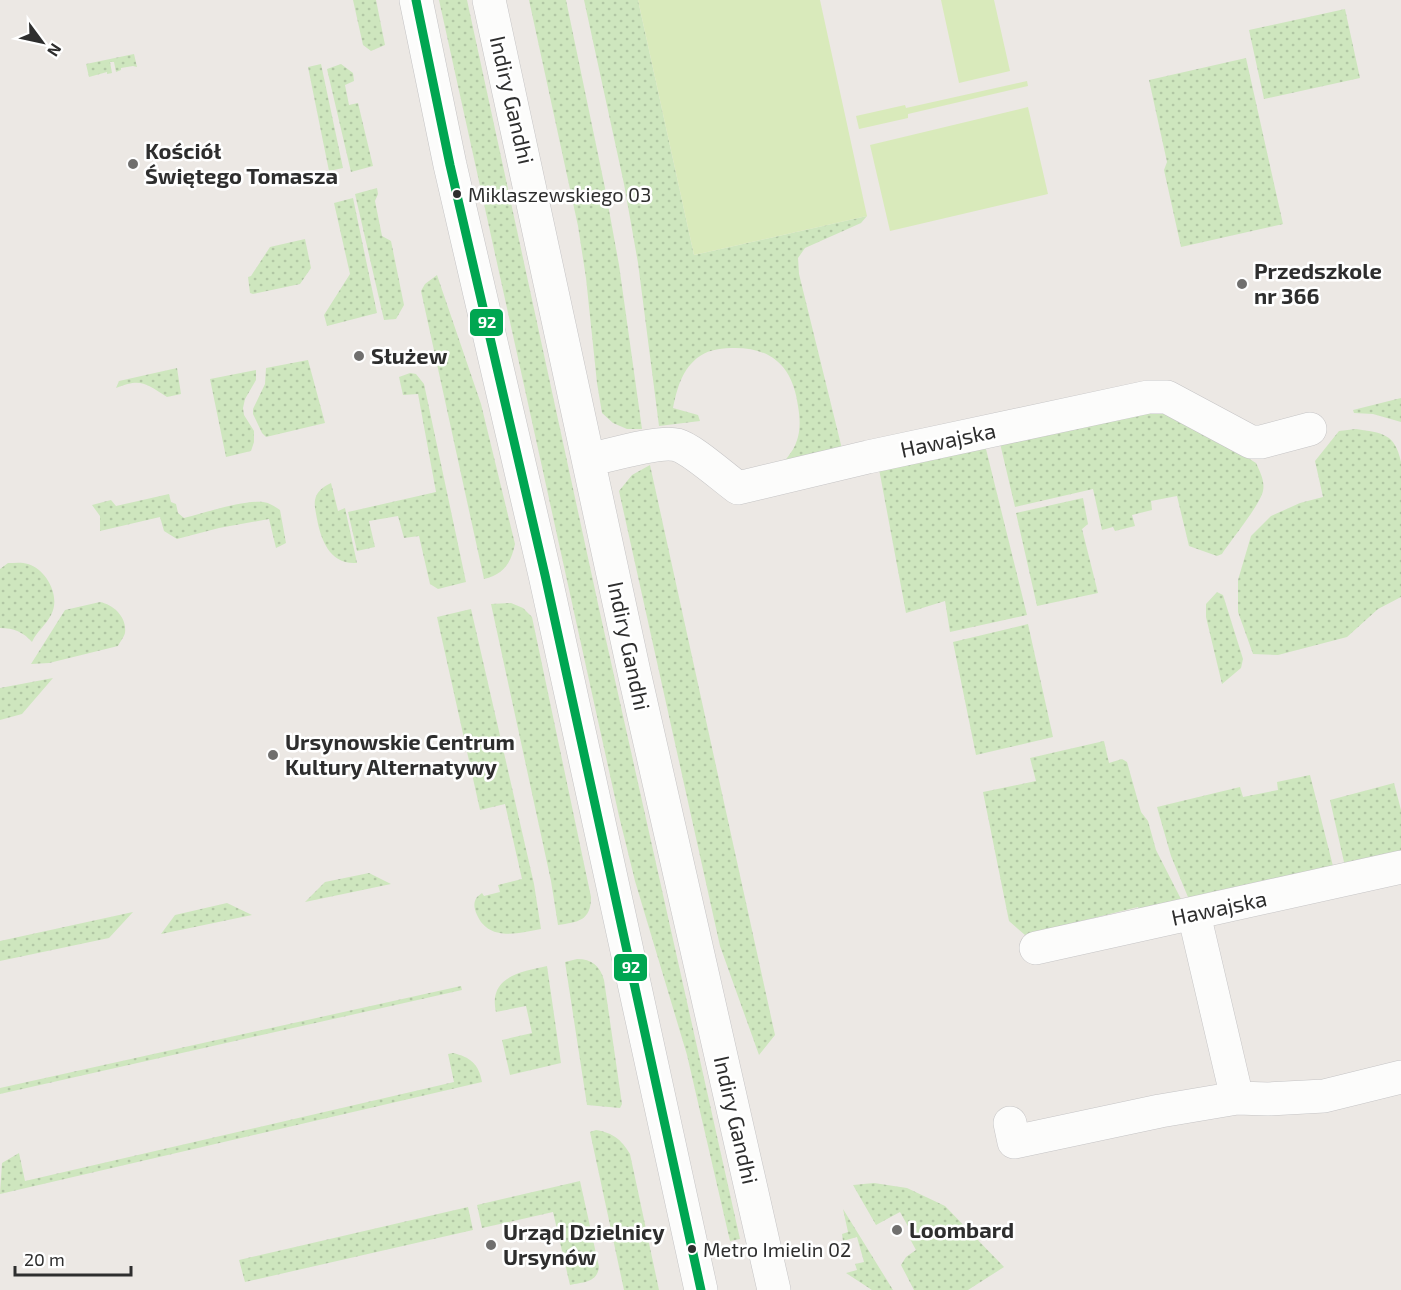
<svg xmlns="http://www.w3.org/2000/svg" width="1401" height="1290" viewBox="0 0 1401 1290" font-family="'Exo 2',sans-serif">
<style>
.green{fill:url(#green-dots)}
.pitch{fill:#d9eabb}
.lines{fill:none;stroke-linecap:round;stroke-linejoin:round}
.minor-casing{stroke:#c5c4c5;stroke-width:34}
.minor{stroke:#fcfcfb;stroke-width:33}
.bus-1-casing{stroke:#fff;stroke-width:14}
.bus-1{stroke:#00a651;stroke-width:9}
.poi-dot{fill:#706f6e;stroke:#fff;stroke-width:2}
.bus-dot{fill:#2e2e2e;stroke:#fff;stroke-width:2}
.labels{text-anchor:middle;stroke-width:5;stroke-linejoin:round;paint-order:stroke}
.bus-label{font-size:20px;fill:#2e2e2e;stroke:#fff;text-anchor:start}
.street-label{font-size:22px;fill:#2e2e2e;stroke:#fff}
.poi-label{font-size:22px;font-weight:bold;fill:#2e2e2e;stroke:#fff;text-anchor:start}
.line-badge{stroke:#fff;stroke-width:2}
.badge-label{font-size:16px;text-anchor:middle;font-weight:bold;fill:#fff}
</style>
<defs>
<pattern id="green-dots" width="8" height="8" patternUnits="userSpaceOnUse" patternTransform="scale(1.5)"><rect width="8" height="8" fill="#cee6be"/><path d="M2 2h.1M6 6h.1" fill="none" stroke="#b1c6a4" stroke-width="1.8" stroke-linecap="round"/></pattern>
</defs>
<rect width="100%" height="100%" fill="#ece8e4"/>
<path class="green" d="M 353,0 L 376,0 L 385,45 L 371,51 L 363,45 Z
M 439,0 L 467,0 L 600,613 L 740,1239 L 730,1241 L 687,1055 L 635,881 L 619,816 Z
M 529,0 L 566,0 L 605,188 L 619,265 L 642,429 L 627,429 L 613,423 L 602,413 L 597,383 L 586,278 L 578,226 Z
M 584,0 L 638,0 L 694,255 L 867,216 L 861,223 L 805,248 L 798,258 L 799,274 L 843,453 L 778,469 C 784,461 793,452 796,443 C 801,431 800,418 798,406 C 793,369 774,348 735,348 C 723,348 710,349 700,356 C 682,368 677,389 673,408 L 698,415 L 700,421 L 659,426 L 638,263 L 624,184 Z
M 1345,9 L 1360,78 L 1264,99 L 1249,30 Z
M 134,54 L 137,67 L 133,66 L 121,68 L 121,70 L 116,72 L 114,62 L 110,62 L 112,73 L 107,74 L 107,72 L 89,77 L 86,64 Z
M 1246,58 L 1283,224 L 1181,247 L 1164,170 L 1167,162 L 1149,80 Z
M 321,64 L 343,168 L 329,171 L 308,67 Z
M 341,64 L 353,73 L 354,81 L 345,85 L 349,105 L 358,103 L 373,166 L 351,172 L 327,69 Z
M 377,188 L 378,194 L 375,201 L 382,236 L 391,241 L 404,305 L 396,319 L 384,320 L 355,194 Z
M 353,198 L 377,313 L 327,326 L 324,315 L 350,274 L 334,203 Z
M 305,239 L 311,268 L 300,284 L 253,294 L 250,293 L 248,277 L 251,276 L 270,247 Z
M 437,275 L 481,404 L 515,544 C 511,563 504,574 484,579 L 421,291 L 425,284 Z
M 308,360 L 325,423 L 266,437 L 262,433 L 253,414 L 253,409 L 265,384 L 266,368 Z
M 177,368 L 181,394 L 167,397 C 145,383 141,378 116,388 L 119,381 Z
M 256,370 L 256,380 L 245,399 L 243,408 L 244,415 L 254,431 L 254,442 L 251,451 L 226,457 L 210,379 Z
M 410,373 L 416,374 L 424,384 L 466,582 L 438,589 L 430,584 L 419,536 L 404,538 L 398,516 L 369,521 L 375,547 L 357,551 L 348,512 L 436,492 L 418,394 L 403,395 L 399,377 Z
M 1401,398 L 1401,422 L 1373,414 L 1354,413 L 1353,410 Z
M 1164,406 L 1256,463 C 1260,472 1265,481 1263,491 C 1260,505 1231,540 1222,554 L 1217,556 L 1189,546 L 1177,496 L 1151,501 L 1152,510 L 1132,515 L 1135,526 L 1115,531 L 1113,527 L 1102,530 L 1093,489 L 1015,507 L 999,439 Z
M 1356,429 C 1382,433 1395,433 1401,462 L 1401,597 L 1378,609 L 1347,637 L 1278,655 L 1253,654 L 1238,612 L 1238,580 L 1251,536 L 1271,516 L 1300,503 L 1323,497 L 1315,461 L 1339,431 Z
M 985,445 L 1027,615 L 950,632 L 945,601 L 906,613 L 879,469 Z
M 650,465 L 775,1035 L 759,1055 L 720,946 L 619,491 L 632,475 Z
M 331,483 L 338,511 L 345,508 L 357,563 C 330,565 321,540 317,519 C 316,513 314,506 315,500 C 317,491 323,487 331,483 Z
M 169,494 L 171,502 L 176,504 L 178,513 L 184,518 C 204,513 243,500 263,502 C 270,503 274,506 280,510 L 286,543 L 276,548 L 269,519 L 219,528 L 177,539 L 164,531 L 160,517 L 100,531 L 100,516 L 92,505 L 111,500 L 116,506 Z
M 1083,498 L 1088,524 L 1082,529 L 1098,593 L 1037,606 L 1016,513 Z
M 8,563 C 14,563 22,562 28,564 C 47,570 61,597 51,615 C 46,625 37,631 32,642 C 23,632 14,628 0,628 L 0,569 Z
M 1217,592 L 1223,595 L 1243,659 L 1241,668 L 1222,684 L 1206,617 L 1206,604 Z
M 100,602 C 114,605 127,617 125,633 C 124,637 120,642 118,646 L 49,663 L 31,664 L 65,610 Z
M 511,603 L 523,608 L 532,617 L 591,897 C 591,921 578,922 558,925 L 551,881 L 491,604 Z
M 471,609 L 534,884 L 541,929 C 519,933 489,942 477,915 C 474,908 473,903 477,897 L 482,893 L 484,896 L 500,892 L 498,885 L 522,879 L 505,804 L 480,810 L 437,617 Z
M 1028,624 L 1053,737 L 976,755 L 953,642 Z
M 53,678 L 22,714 L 0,720 L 0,688 Z
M 1104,741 L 1109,763 L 1122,759 L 1127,762 L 1141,812 L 1148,821 L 1156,850 L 1185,907 L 1142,918 L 1138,907 L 1025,935 L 1009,921 L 983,792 L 1036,781 L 1030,758 Z
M 1310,775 L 1335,874 L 1190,902 L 1171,856 L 1157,807 L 1240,787 L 1243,797 L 1278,790 L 1277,782 Z
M 1394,783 L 1401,810 L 1401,860 L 1346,871 L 1330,800 Z
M 369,873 L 391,884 L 305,902 L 325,882 Z
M 227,903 L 252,915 L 161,934 L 175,915 Z
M 133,912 L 109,938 L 0,961 L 0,941 Z
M 577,959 C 592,959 600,966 604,980 L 622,1104 L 620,1108 L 587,1105 L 565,962 Z
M 547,966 L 561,1063 L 510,1075 L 502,1040 L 532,1033 L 526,1006 L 496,1012 C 488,977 520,972 547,966 Z
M 461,986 L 462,990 L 0,1094 L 0,1088 Z
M 453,1053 C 470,1057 479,1064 482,1082 L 0,1194 L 2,1163 L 19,1153 L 25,1181 L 454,1082 L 448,1054 Z
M 596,1130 C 613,1133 621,1139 630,1154 L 659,1290 L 624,1290 L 590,1132 Z
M 580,1181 L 599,1267 C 597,1283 583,1282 570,1285 L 553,1212 L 482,1228 L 477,1205 Z
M 874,1183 L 907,1188 L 945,1206 L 1004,1267 L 968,1290 L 914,1290 L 901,1265 L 906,1257 L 916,1250 L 910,1239 L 914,1237 L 900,1212 L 876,1225 L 853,1185 Z
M 468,1207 L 473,1230 L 245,1282 L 239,1260 Z
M 843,1209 L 893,1290 L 872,1290 L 846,1273 L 857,1270 L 855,1264 L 864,1262 L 857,1237 L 843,1241 L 842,1234 L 848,1232 Z"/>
<path class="pitch" d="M 638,0 L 820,0 L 867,216 L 694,255 Z
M 941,0 L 994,0 L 1010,71 L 959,83 Z
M 1027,81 L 1028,86 L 908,114 L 908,118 L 859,129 L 856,116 L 905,105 L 906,108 Z
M 1028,107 L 1048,194 L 890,231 L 870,145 Z"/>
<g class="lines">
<g class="minor-casing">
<path id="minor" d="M 416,0 L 450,165 L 545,575 L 701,1290
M 489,0 L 634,672 L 774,1290
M 589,460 C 607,456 660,440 677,445 C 692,449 724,478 738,488 L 868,457 L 1148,397 L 1167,397 L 1251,442 L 1261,442 L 1310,429
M 1194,914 L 1237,1098
M 1036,948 L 1401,867
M 1010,1123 L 1014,1142 L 1160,1111 L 1237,1098 L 1268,1099 L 1324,1096 L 1401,1077"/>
</g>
<use href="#minor" class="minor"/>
<g class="bus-1-casing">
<path id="bus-1" d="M 416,0 L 450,165 L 545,575 L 701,1290"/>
</g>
<use href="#bus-1" class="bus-1"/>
</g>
<g class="poi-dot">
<circle cx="133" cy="164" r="6"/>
<circle cx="1242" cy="284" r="6"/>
<circle cx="359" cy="356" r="6"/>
<circle cx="273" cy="755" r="6"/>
<circle cx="897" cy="1230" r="6"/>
<circle cx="491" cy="1245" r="6"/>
</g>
<g class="bus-dot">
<circle cx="457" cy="194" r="5"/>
<circle cx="692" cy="1249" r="5"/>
</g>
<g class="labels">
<g class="bus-label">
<text x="468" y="202">Miklaszewskiego 03</text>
<text x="703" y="1257">Metro Imielin 02</text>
</g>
<g class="street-label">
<text transform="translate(512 100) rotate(77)" y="8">Indiry Gandhi</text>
<text transform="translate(948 440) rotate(-12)" y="8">Hawajska</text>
<text transform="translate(629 646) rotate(78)" y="8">Indiry Gandhi</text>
<text transform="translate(1219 908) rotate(-12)" y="8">Hawajska</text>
<text transform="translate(736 1120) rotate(77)" y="8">Indiry Gandhi</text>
</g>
<g class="poi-label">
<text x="145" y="159">Kościół<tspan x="145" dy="25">Świętego Tomasza</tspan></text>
<text x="1254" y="279">Przedszkole<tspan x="1254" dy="25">nr 366</tspan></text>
<text x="371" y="364">Służew</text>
<text x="285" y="750">Ursynowskie Centrum<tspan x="285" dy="25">Kultury Alternatywy</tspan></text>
<text x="909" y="1238">Loombard</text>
<text x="503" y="1240">Urząd Dzielnicy<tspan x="503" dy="25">Ursynów</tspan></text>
</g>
</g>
<g class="line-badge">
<rect x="469" y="308" width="35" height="29" rx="6" fill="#00a651"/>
<rect x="613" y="953" width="35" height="29" rx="6" fill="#00a651"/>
</g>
<g class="badge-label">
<text x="487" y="328">92</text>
<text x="631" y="973">92</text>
</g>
<g transform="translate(42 42) rotate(123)" stroke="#ffffff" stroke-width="4.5" paint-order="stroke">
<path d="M0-4.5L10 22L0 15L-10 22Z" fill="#2e2e2e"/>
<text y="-9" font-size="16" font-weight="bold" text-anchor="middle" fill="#2e2e2e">N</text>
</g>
<path d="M15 1266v9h116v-9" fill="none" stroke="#2e2e2e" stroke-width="3"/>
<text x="24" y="1266" font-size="18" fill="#2e2e2e" stroke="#ffffff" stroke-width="4.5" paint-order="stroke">20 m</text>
</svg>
